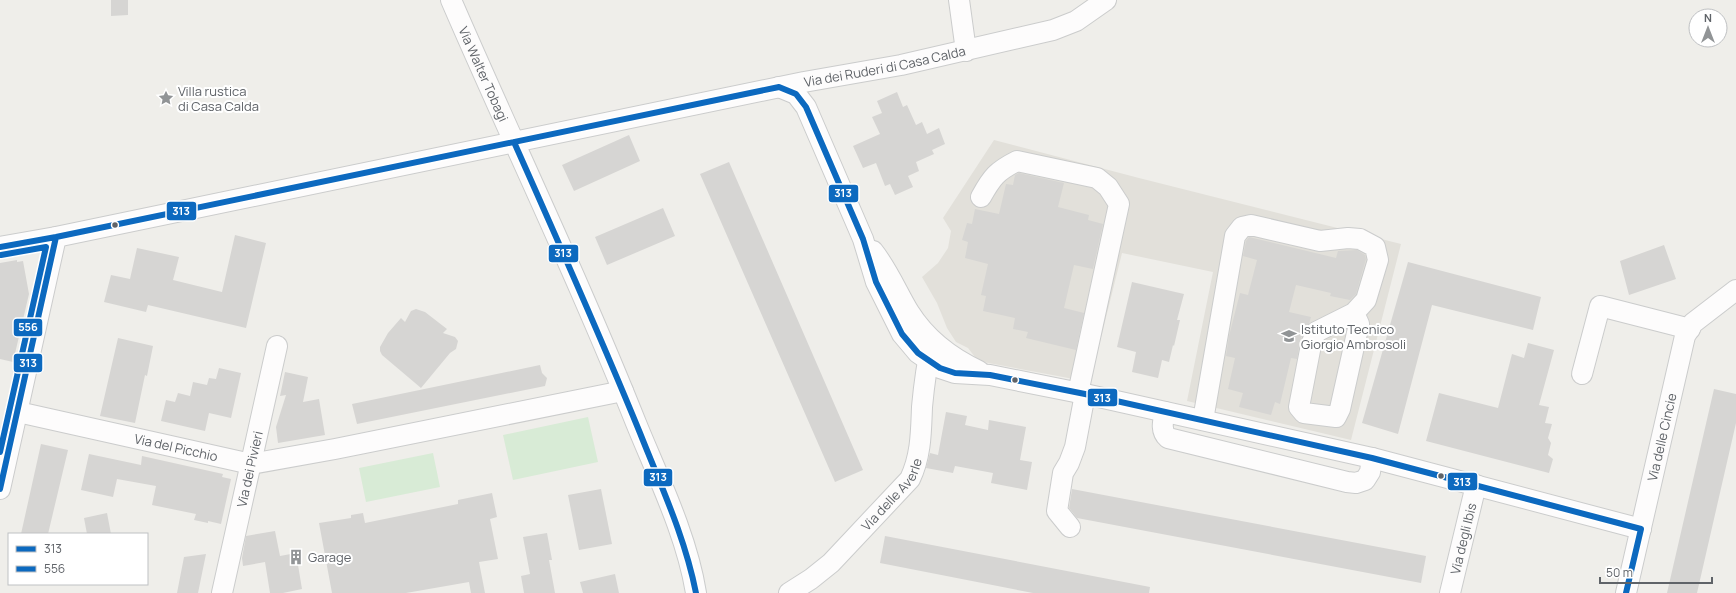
<svg xmlns="http://www.w3.org/2000/svg" width="1736" height="593" viewBox="0 0 1736 593" font-family="Manrope,sans-serif">
<style>
.education{fill:#e2e0da}
.green{fill:#d8ebd6}
.building{fill:#d6d5d3}
.lines{fill:none;stroke-linecap:round;stroke-linejoin:round}
.minor-casing{stroke:#cbcccc;stroke-width:22}
.minor{stroke:#fdfcfc;stroke-width:20}
.bus-1-casing{stroke:#fff;stroke-width:9}
.bus-2-casing{stroke:#fff;stroke-width:9}
.bus-1{stroke:#0c69bf;stroke-width:6}
.bus-2{stroke:#0c69bf;stroke-width:6}
.bus-dot{fill:#5f6368;stroke:#fff;stroke-width:1.5}
.labels{text-anchor:middle;stroke-width:4;stroke-linejoin:round;paint-order:stroke}
.street-label{font-size:13px;fill:#5f6368;stroke:#fff}
.poi-label{font-size:13px;fill:#5f6368;stroke:#fff;text-anchor:start}
.line-badge{stroke:#fff;stroke-width:1.5}
.badge-label{font-size:11px;text-anchor:middle;font-weight:bold;fill:#fff}
</style>
<rect width="100%" height="100%" fill="#efeeea"/>
<path class="education" d="M 994,140 L 1139,178 L 1401,244 L 1351,440 L 1187,401 L 1213,272 L 1122,253 L 1090,382 L 978,361 L 968,348 L 956,342 L 947,328 L 937,303 L 922,277 L 938,263 L 948,248 L 951,231 L 943,218 Z"/>
<path class="green" d="M 588,417 L 598,462 L 513,480 L 503,435 Z
M 433,453 L 440,487 L 366,502 L 359,468 Z"/>
<path class="building" d="M 111,0 L 128,0 L 128,15 L 111,16 Z
M 897,92 L 903,107 L 907,105 L 916,125 L 922,122 L 927,134 L 939,128 L 945,144 L 932,150 L 934,154 L 916,162 L 919,171 L 908,176 L 913,187 L 895,195 L 890,184 L 885,186 L 876,163 L 863,168 L 853,146 L 880,134 L 872,117 L 882,113 L 877,101 Z
M 629,135 L 640,161 L 574,191 L 562,165 Z
M 729,162 L 863,470 L 835,482 L 700,174 Z
M 1019,173 L 1064,183 L 1058,207 L 1089,215 L 1088,220 L 1103,224 L 1093,269 L 1074,265 L 1064,308 L 1084,313 L 1076,350 L 1026,338 L 1028,332 L 1013,329 L 1015,318 L 983,311 L 986,296 L 981,295 L 988,264 L 965,258 L 968,242 L 962,240 L 967,223 L 972,224 L 975,209 L 999,214 L 1006,184 L 1013,185 L 1015,175 Z
M 663,208 L 675,236 L 607,265 L 595,237 Z
M 235,235 L 266,243 L 246,328 L 148,305 L 146,312 L 104,302 L 111,275 L 130,279 L 137,248 L 179,257 L 173,280 L 222,292 Z
M 1249,237 L 1336,258 L 1338,251 L 1357,250 L 1365,255 L 1366,259 L 1356,294 L 1350,300 L 1330,296 L 1331,293 L 1296,285 L 1289,312 L 1311,317 L 1309,324 L 1305,328 L 1300,341 L 1297,359 L 1291,358 L 1280,404 L 1275,402 L 1271,415 L 1239,407 L 1243,393 L 1228,389 L 1235,358 L 1226,356 L 1229,336 L 1240,293 L 1248,295 L 1257,260 L 1243,256 L 1246,241 Z
M 1664,245 L 1676,279 L 1629,295 L 1620,261 Z
M 17,260 L 17,262 L 23,261 L 29,294 L 13,362 L 0,359 L 0,263 Z
M 1408,262 L 1541,297 L 1533,330 L 1432,305 L 1398,434 L 1362,423 Z
M 1132,282 L 1184,294 L 1177,320 L 1180,320 L 1174,346 L 1173,345 L 1169,362 L 1162,360 L 1158,378 L 1132,372 L 1136,352 L 1117,347 Z
M 416,309 L 425,312 L 447,329 L 443,333 L 455,337 L 458,341 L 456,349 L 450,353 L 421,388 L 382,355 L 380,351 L 380,347 L 388,333 L 401,318 L 405,322 L 411,311 Z
M 118,338 L 153,346 L 147,376 L 145,375 L 135,423 L 100,416 Z
M 1528,343 L 1554,350 L 1539,405 L 1549,407 L 1545,423 L 1552,424 L 1548,438 L 1551,443 L 1548,455 L 1553,459 L 1549,473 L 1426,441 L 1439,393 L 1498,408 L 1512,354 L 1524,358 Z
M 540,365 L 542,373 L 547,378 L 545,386 L 357,424 L 352,404 Z
M 219,368 L 241,373 L 231,418 L 209,413 L 205,431 L 161,421 L 166,400 L 175,402 L 178,393 L 190,396 L 193,382 L 207,385 L 209,378 L 216,379 Z
M 285,372 L 308,377 L 303,402 L 319,399 L 325,435 L 278,443 L 276,427 L 286,395 L 280,396 Z
M 1714,389 L 1736,394 L 1736,423 L 1697,593 L 1667,593 Z
M 946,412 L 967,416 L 965,425 L 988,430 L 989,420 L 1026,427 L 1020,460 L 1032,462 L 1027,490 L 991,483 L 993,473 L 955,466 L 953,473 L 926,468 L 930,453 L 938,455 Z
M 41,444 L 68,450 L 48,534 L 21,534 Z
M 89,454 L 141,465 L 142,456 L 223,474 L 222,477 L 231,479 L 221,524 L 208,521 L 208,523 L 194,520 L 196,514 L 152,505 L 156,486 L 117,479 L 113,497 L 81,490 Z
M 601,489 L 612,544 L 579,550 L 568,495 Z
M 1072,489 L 1426,556 L 1421,583 L 1077,518 L 1069,508 Z
M 492,493 L 497,517 L 490,519 L 498,559 L 479,562 L 485,593 L 471,593 L 469,582 L 406,593 L 332,593 L 319,523 L 351,518 L 351,515 L 363,513 L 365,523 L 458,504 L 458,500 Z
M 107,513 L 111,534 L 87,534 L 84,518 Z
M 275,531 L 280,556 L 296,553 L 302,589 L 283,593 L 270,593 L 265,562 L 243,566 L 242,558 L 246,536 Z
M 547,533 L 552,560 L 549,560 L 555,593 L 524,593 L 521,576 L 530,574 L 523,537 Z
M 885,536 L 1150,587 L 1149,593 L 1033,593 L 880,563 Z
M 206,554 L 198,593 L 177,593 L 184,557 Z
M 615,574 L 619,593 L 583,593 L 580,582 Z"/>
<g class="lines">
<g class="minor-casing">
<g id="minor">
<path id="s1" d="M 451,0 C 512,141 579,280 636,423 C 658,477 687,536 696,593"/>
<path d="M 959,0 L 966,51"/>
<path d="M 779,87 L 796,94 L 806,107 L 863,239 L 876,282 L 902,334 L 918,353 L 940,368 L 955,373 L 990,375 L 1085,394 L 1372,458 L 1641,529"/>
<path d="M 981,197 C 992,177 997,171 1017,161 L 1097,178 L 1108,187 L 1119,204 L 1078,393"/>
<path id="s2" d="M 0,247 L 56,237 L 804,82 L 901,65 L 1053,30 L 1076,21 L 1106,0"/>
<path d="M 873,251 C 888,270 897,292 909,312 C 926,339 951,358 979,371"/>
<path d="M 1582,374 L 1600,306 L 1690,329"/>
<path id="s3" d="M 18,412 L 251,464 L 335,449 L 623,391"/>
<path d="M 1165,412 C 1163,421 1160,431 1168,438 L 1347,482 L 1356,483 L 1365,480 L 1370,472 L 1372,458"/>
<path d="M 1203,420 L 1235,236 L 1242,227 L 1251,225 L 1320,241 L 1348,238 L 1360,239 L 1375,247 L 1378,260 L 1366,300 L 1354,313 L 1316,332 L 1311,345 L 1299,407 L 1304,413 L 1336,417 L 1340,409 L 1359,324 L 1354,313"/>
<path d="M 0,489 L 56,237"/>
<path d="M 1070,527 L 1057,511 L 1063,473 L 1069,463 L 1075,447 L 1085,394"/>
<path id="s4" d="M 222,593 L 277,346"/>
<path id="s5" d="M 789,593 L 811,579 L 831,563 L 910,479 C 921,456 921,433 922,407 C 924,385 927,363 932,341"/>
<path id="s6" d="M 1450,593 L 1476,485"/>
<path id="s7" d="M 1626,593 L 1685,336 L 1693,323 L 1736,290"/>
</g>
</g>
<use href="#minor" class="minor"/>
<g class="bus-1-casing">
<path id="bus-1" d="M 514,142 C 557,239 600,335 640,433 C 661,486 685,537 696,593
M 0,247 L 56,237 L 779,87 L 796,94 L 806,107 L 863,239 L 876,282 L 902,334 L 918,353 L 940,368 L 955,373 L 990,375 L 1085,394 L 1372,458 L 1641,529
M 0,489 L 56,237
M 1626,593 L 1641,529"/>
</g>
<g class="bus-2-casing">
<path id="bus-2" d="M 0,452 L 46,247 L 1,255"/>
</g>
<use href="#bus-1" class="bus-1"/>
<use href="#bus-2" class="bus-2"/>
</g>
<defs>
<g id="sight-bare" transform="scale(1.2)"><path d="M0-6L1.8-2.2L6-1.7L2.9 1.2L3.7 5.4L0 3.3L-3.7 5.4L-2.9 1.2L-6-1.7L-1.8-2.2Z" fill="#919496" stroke="#fff" stroke-width="2.5" paint-order="stroke"/></g>
<g id="school-bare" transform="scale(1.2)"><path d="M0-5L7-2L0 1L-7-2ZM-4 1L0 2.5L4 1V4Q0 6-4 4Z" fill="#919496" stroke="#fff" stroke-width="2.5" paint-order="stroke"/></g>
<g id="building-bare" transform="scale(1.2)"><path d="M-4-6H4V6H1V3H-1V6H-4ZM-2.5-4.3h1.7v1.8h-1.7ZM.8-4.3h1.7v1.8H.8ZM-2.5-1h1.7V.8h-1.7ZM.8-1h1.7V.8H.8Z" fill="#919496" stroke="#fff" stroke-width="2.5" paint-order="stroke"/></g>
</defs>
<g fill-rule="evenodd">
<use href="#sight-bare" x="166" y="98"/>
<use href="#school-bare" x="1289" y="336"/>
<use href="#building-bare" x="296" y="557"/>
</g>
<g class="bus-dot">
<circle cx="115" cy="225" r="3.5"/>
<circle cx="1015" cy="380" r="3.5"/>
<circle cx="1441" cy="476" r="3.5"/>
</g>
<g class="labels">
<g class="street-label">
<text dy="5" stroke="none"><textPath href="#s2" startOffset="903">Via dei Ruderi di Casa Calda</textPath></text>
<text dy="5" stroke="none"><textPath href="#s1" startOffset="81">Via Walter Tobagi</textPath></text>
<text dy="5" stroke="none"><textPath href="#s7" startOffset="160">Via delle Cincie</textPath></text>
<text dy="5" stroke="none"><textPath href="#s3" startOffset="162">Via del Picchio</textPath></text>
<text dy="5" stroke="none"><textPath href="#s4" startOffset="127">Via dei Pivieri</textPath></text>
<text dy="5" stroke="none"><textPath href="#s5" startOffset="144">Via delle Averle</textPath></text>
<text dy="5" stroke="none"><textPath href="#s6" startOffset="56">Via degli Ibis</textPath></text>
</g>
<g class="poi-label">
<text x="178" y="96">Villa rustica<tspan x="178" dy="15">di Casa Calda</tspan></text>
<text x="1301" y="334">Istituto Tecnico<tspan x="1301" dy="15">Giorgio Ambrosoli</tspan></text>
<text x="308" y="562">Garage</text>
</g>
</g>
<g class="line-badge">
<rect x="828" y="184" width="31" height="19" rx="4" fill="#0c69bf"/>
<rect x="166" y="201" width="31" height="20" rx="4" fill="#0c69bf"/>
<rect x="548" y="244" width="31" height="19" rx="4" fill="#0c69bf"/>
<rect x="13" y="318" width="30" height="19" rx="4" fill="#0c69bf"/>
<rect x="13" y="353" width="30" height="20" rx="4" fill="#0c69bf"/>
<rect x="1087" y="388" width="31" height="19" rx="4" fill="#0c69bf"/>
<rect x="643" y="468" width="30" height="19" rx="4" fill="#0c69bf"/>
<rect x="1447" y="472" width="31" height="19" rx="4" fill="#0c69bf"/>
</g>
<g class="badge-label">
<text x="843" y="197">313</text>
<text x="181" y="215">313</text>
<text x="563" y="257">313</text>
<text x="28" y="331">556</text>
<text x="28" y="367">313</text>
<text x="1102" y="402">313</text>
<text x="658" y="481">313</text>
<text x="1462" y="486">313</text>
</g>
<rect x="8" y="533" width="140" height="52" fill="#ffffff" stroke="#bfc1c3"/>
<rect x="16" y="546" width="20" height="6" fill="#0c69bf" stroke="#bfc1c3"/>
<text x="44" y="553" font-size="12" fill="#5f6368">313</text>
<rect x="16" y="566" width="20" height="6" fill="#0c69bf" stroke="#bfc1c3"/>
<text x="44" y="573" font-size="12" fill="#5f6368">556</text>
<g transform="translate(1708 28)"><circle r="19" fill="#ffffff" stroke="#bfc1c3"/>
<path d="M0-3L7 15L0 10L-7 15Z" fill="#919496"/>
<text y="-6" font-size="11" font-weight="bold" text-anchor="middle" fill="#5f6368">N</text>
</g>
<path d="M1600 577v6h112v-6" fill="none" stroke="#5f6368" stroke-width="2"/>
<text x="1606" y="577" font-size="12" fill="#5f6368" stroke="#ffffff" stroke-width="3" paint-order="stroke">50 m</text>
</svg>
